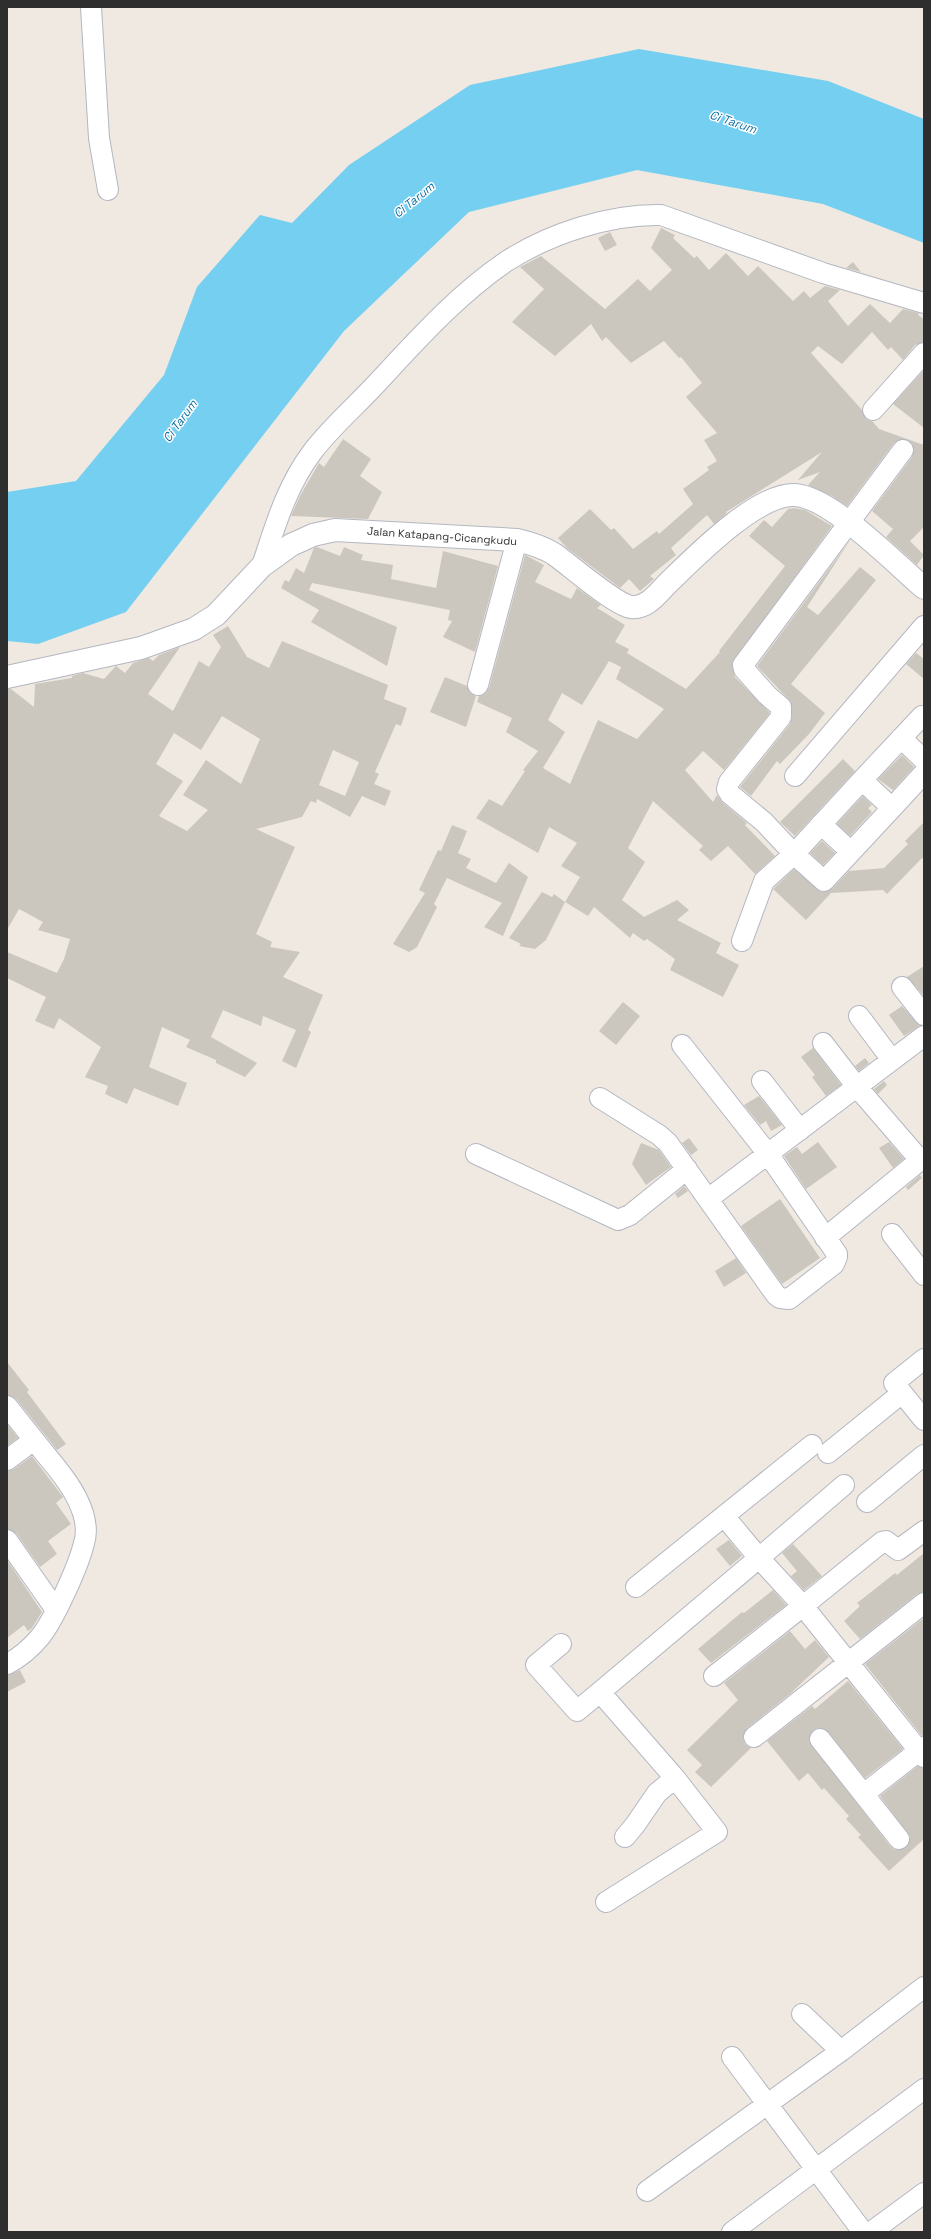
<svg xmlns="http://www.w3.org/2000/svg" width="931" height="2239" viewBox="0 0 931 2239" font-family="'Space Grotesk',sans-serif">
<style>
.water{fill:#75cff0}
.building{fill:#cbc7bf;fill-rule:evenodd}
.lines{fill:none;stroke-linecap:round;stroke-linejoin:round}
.street-casing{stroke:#b4b7c1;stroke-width:22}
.secondary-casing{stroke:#b4b7c1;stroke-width:24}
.street{stroke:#fff;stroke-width:20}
.secondary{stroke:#fff;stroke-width:22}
.labels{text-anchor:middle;stroke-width:3;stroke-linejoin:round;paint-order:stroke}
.street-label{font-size:11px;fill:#2e2e2e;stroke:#fff}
.water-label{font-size:12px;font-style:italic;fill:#0d6fa3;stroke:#fff}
</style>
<rect width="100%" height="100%" fill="#efe9e1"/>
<path class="water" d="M 639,49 L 828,81 L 924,119 L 924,243 L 823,204 L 637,170 L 469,212 L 344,331 L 126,612 L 38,644 L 7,641 L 7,492 L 76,481 L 164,375 L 197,287 L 260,215 L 292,223 L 349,165 L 470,85 Z"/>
<path class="building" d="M 661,228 L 675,235 L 673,238 L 694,258 L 697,256 L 709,270 L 726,253 L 748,276 L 758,266 L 793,301 L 804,291 L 810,298 L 825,286 L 840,290 L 828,301 L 848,326 L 870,304 L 890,323 L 903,309 L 919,313 L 918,315 L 924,319 L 924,342 L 915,345 L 903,360 L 891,347 L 888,350 L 872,332 L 842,364 L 818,346 L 811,353 L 862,410 L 866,419 L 872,421 L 879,429 L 924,445 L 924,527 L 910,541 L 924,555 L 917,565 L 886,537 L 893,529 L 872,511 L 912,457 L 913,445 L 904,439 L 894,443 L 847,506 L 832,496 L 808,485 L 820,472 L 798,480 L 822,452 L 726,512 L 727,513 L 714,524 L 707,515 L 671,548 L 676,555 L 650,576 L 654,579 L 640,591 L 629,579 L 620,588 L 567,548 L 558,538 L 590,509 L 611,530 L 614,528 L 633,549 L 657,531 L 659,534 L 693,504 L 683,489 L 709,470 L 707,467 L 717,461 L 704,440 L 717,433 L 686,397 L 702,383 L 681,357 L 679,358 L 664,341 L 631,363 L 606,337 L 602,341 L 591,324 L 555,356 L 512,322 L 544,289 L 520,267 L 541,256 L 605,309 L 638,279 L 650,291 L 672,270 L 651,248 Z
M 610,232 L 617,245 L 605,251 L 598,238 Z
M 853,262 L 861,272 L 846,268 Z
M 924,370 L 924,428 L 893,404 Z
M 343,439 L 371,459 L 360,476 L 382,492 L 368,519 L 291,516 L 300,496 L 319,463 L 324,467 Z
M 794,508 L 805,510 L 832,526 L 732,663 L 735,677 L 770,713 L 724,770 L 703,751 L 685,770 L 713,802 L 717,795 L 723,803 L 747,823 L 745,825 L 775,856 L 755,874 L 728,846 L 711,861 L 699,850 L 703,846 L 653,801 L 628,848 L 645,862 L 622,900 L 644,917 L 677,900 L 689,910 L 677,920 L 721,943 L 716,953 L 739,965 L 723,997 L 670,970 L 675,959 L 647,939 L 644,941 L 633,933 L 630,938 L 594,907 L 588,916 L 565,902 L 580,877 L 561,866 L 577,843 L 549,827 L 538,853 L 476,818 L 489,799 L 502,806 L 525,771 L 523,770 L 538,751 L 506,732 L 512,718 L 477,702 L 479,696 L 486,693 L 489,688 L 525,555 L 544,565 L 535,582 L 571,599 L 577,588 L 601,605 L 597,608 L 625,625 L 615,642 L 629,649 L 627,653 L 686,689 L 720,652 L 719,651 L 785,566 L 749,536 L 764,520 L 772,527 L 788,509 ZM 609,661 L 621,667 L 616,679 L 664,709 L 637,739 L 598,720 L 570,784 L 543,768 L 565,732 L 548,720 L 562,693 L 582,705 Z
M 849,542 L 807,607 L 818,615 L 860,567 L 876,580 L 791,684 L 825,713 L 809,734 L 780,764 L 777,761 L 751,796 L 740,787 L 790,724 L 792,717 L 791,702 L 757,666 Z
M 317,547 L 340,556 L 344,547 L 363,555 L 361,560 L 393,565 L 391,579 L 436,588 L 443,551 L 498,566 L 475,652 L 443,637 L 452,621 L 448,620 L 450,610 L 312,583 L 309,590 L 397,627 L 387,666 L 311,622 L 319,610 L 281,588 L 285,580 L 289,582 L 296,568 L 304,573 L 314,548 Z
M 228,626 L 247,657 L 269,668 L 282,641 L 388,685 L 384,699 L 407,708 L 401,726 L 396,724 L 375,772 L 379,774 L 374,784 L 391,791 L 385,806 L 362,796 L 350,817 L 317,799 L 316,803 L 311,801 L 302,817 L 256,829 L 295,847 L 256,934 L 272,942 L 270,947 L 300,952 L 283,977 L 323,995 L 308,1030 L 311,1032 L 296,1068 L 282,1061 L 296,1030 L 263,1016 L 261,1026 L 223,1010 L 211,1037 L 257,1063 L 245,1077 L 216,1063 L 216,1060 L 186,1047 L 190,1040 L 162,1027 L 149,1067 L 187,1083 L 178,1106 L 134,1088 L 127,1104 L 105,1094 L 108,1086 L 85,1077 L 101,1047 L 59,1018 L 54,1029 L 35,1021 L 46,997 L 7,978 L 7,952 L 57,973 L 64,959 L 70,939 L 38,930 L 43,922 L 19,909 L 7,930 L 7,689 L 11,689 L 34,707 L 35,684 L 72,678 L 72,676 L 83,673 L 104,679 L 116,666 L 125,673 L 133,663 L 149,658 L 153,661 L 159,655 L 180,647 L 148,694 L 173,711 L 199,661 L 209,667 L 221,647 L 213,635 ZM 222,716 L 260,739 L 241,784 L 206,760 L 183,795 L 208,810 L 187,831 L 159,816 L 183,781 L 156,764 L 174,733 L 201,750 ZM 333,750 L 359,762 L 345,796 L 319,785 Z
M 916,653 L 924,659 L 924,679 L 906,664 Z
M 445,677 L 467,686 L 470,693 L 476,696 L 466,727 L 430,712 Z
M 902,755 L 914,767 L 893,790 L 878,779 Z
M 843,759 L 855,771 L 795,836 L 780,822 Z
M 863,796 L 872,805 L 868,808 L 872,812 L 850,836 L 837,824 Z
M 924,822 L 924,860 L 922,858 L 887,894 L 883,890 L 831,893 L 806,920 L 773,889 L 794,869 L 822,892 L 832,889 L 849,871 L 884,868 L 908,844 L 905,841 Z
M 452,825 L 467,831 L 458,853 L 471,859 L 466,868 L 496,883 L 509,863 L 528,877 L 503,936 L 484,927 L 502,903 L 447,878 L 434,904 L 437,907 L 417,947 L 409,952 L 393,944 L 425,893 L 419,890 L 438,850 L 441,851 Z
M 822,841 L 835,853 L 823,865 L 810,853 Z
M 542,892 L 552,897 L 554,894 L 565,902 L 546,940 L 535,949 L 519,946 L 521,944 L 509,938 Z
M 924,966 L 924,996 L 907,977 Z
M 623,1002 L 640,1016 L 616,1045 L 599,1031 Z
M 902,1006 L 920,1026 L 904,1036 L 889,1015 Z
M 813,1048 L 841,1085 L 826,1096 L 812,1077 L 815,1075 L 801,1057 Z
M 865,1058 L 869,1063 L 859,1071 L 855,1066 Z
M 884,1081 L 887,1085 L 878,1094 L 874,1089 Z
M 759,1096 L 782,1125 L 771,1131 L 766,1121 L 760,1125 L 744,1105 Z
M 689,1138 L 698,1150 L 691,1155 L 682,1143 Z
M 818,1142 L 837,1167 L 806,1189 L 784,1156 L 797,1147 L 802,1154 Z
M 889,1142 L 904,1159 L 893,1168 L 879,1148 Z
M 641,1143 L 659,1150 L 671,1167 L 646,1185 L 632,1164 Z
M 920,1175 L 922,1178 L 908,1190 L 906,1187 Z
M 684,1186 L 688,1191 L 678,1198 L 675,1194 Z
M 780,1199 L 820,1258 L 782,1284 L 741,1226 Z
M 736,1258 L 746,1273 L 724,1287 L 715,1271 Z
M 7,1362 L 29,1390 L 27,1392 L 66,1444 L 57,1450 L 16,1399 L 7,1395 Z
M 7,1424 L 18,1438 L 7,1446 Z
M 32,1456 L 63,1497 L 56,1503 L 71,1524 L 48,1541 L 57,1554 L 40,1567 L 16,1533 L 7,1529 L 7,1471 L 14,1469 Z
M 729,1540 L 742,1556 L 730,1566 L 716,1549 Z
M 793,1544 L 822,1576 L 804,1590 L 791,1576 L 797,1571 L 782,1553 Z
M 924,1553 L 924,1592 L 917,1594 L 860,1639 L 844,1621 L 860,1606 L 857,1603 L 875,1589 L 895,1573 L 897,1575 Z
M 7,1560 L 42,1612 L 32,1628 L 28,1631 L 24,1625 L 7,1638 Z
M 773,1590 L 786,1605 L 711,1663 L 698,1649 L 742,1612 L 744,1613 Z
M 924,1618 L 924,1736 L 922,1736 L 865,1664 Z
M 790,1631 L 805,1649 L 815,1640 L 829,1657 L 790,1694 L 747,1728 L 743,1739 L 745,1744 L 751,1748 L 711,1787 L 695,1772 L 702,1765 L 687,1750 L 738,1700 L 724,1683 Z
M 20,1670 L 26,1682 L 7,1692 L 7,1675 Z
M 848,1681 L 903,1749 L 865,1778 L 825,1729 L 818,1728 L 813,1730 L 809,1741 L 890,1846 L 895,1850 L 906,1848 L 910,1837 L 880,1796 L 918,1766 L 924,1768 L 924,1839 L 889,1871 L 858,1837 L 861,1835 L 846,1819 L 849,1816 L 824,1788 L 822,1790 L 808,1773 L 799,1781 L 767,1741 L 812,1706 L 815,1709 Z"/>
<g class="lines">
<g class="street-casing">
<path id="street" d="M 91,7 L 99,138 L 108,190
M 873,410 L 924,353
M 262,566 C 275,526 287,485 313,451 C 332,426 356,406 377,383 C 417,340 458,294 507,261 C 551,233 610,214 661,215 L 823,273 L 924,303
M 478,685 L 517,540
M 901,738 L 924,760
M 795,776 L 924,626
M 862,780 L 892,808 L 824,881 L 794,854 Z
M 862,780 L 922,716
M 892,808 L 924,773
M 821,824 L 851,852
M 742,941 L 764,881 L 794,854 L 764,822 L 730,794 L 727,789 L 729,782 L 781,717 L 781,707 L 767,695 L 744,669 L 743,665 L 903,450
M 902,987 L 924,1015
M 859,1016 L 892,1060
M 823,1043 L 857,1087 L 920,1160
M 762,1081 L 800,1130
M 600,1098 L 659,1135 L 668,1143 L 776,1295 L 780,1298 L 789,1299 L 834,1264 L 837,1257 L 837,1254 L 768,1154 L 682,1045
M 476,1154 L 618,1220 L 630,1215 L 687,1169
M 708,1199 L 924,1036
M 892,1234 L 924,1275
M 825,1238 L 924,1157
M 924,1359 L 894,1383 L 924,1420
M 7,1406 L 34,1440 L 7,1460
M 828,1453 L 902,1393
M 867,1502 L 924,1455
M 724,1516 L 759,1558 L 844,1485
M 924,1531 L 898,1550 L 886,1541 L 882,1542 L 803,1606 L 924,1757
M 7,1540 L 56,1610
M 636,1587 L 812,1445
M 561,1644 L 536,1665 L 577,1711 L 600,1692
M 7,1664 C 19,1658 31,1648 40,1637 C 54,1620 79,1565 84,1543 C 87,1534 86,1523 83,1513 C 74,1485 52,1463 34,1440
M 754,1737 L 924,1603
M 820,1739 L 899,1839
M 865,1793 L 924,1747
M 625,1837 L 635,1825 L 657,1793 L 675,1778
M 606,1902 L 717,1832 L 675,1778 L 600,1692 L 759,1558 L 803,1606 L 714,1676
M 802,2014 L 841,2051
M 732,2057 L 863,2232
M 647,2191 L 841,2051 L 924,1987
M 732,2232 L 924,2089
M 871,2232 L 924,2193"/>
</g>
<g class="secondary-casing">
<path id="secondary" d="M 7,677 L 141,648 L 194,629 L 216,615 L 262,566 L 291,545 L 313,535 L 335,530 L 517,540 C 530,543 543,547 554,554 C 570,565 614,604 631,607 C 647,609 658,593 668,583 C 694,558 757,493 795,495 C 831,497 896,564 924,588"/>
</g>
<use href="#street" class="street"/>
<use href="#secondary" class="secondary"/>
</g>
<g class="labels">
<g class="street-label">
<text transform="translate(442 536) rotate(4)" y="4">Jalan Katapang-Cicangkudu</text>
</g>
<g class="water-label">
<text transform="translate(733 122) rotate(19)" y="4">Ci Tarum</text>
<text transform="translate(414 200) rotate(-39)" y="4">Ci Tarum</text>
<text transform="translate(180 421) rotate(-54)" y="4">Ci Tarum</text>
</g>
</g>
<rect width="931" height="2239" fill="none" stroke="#2e2e2e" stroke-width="16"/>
</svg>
